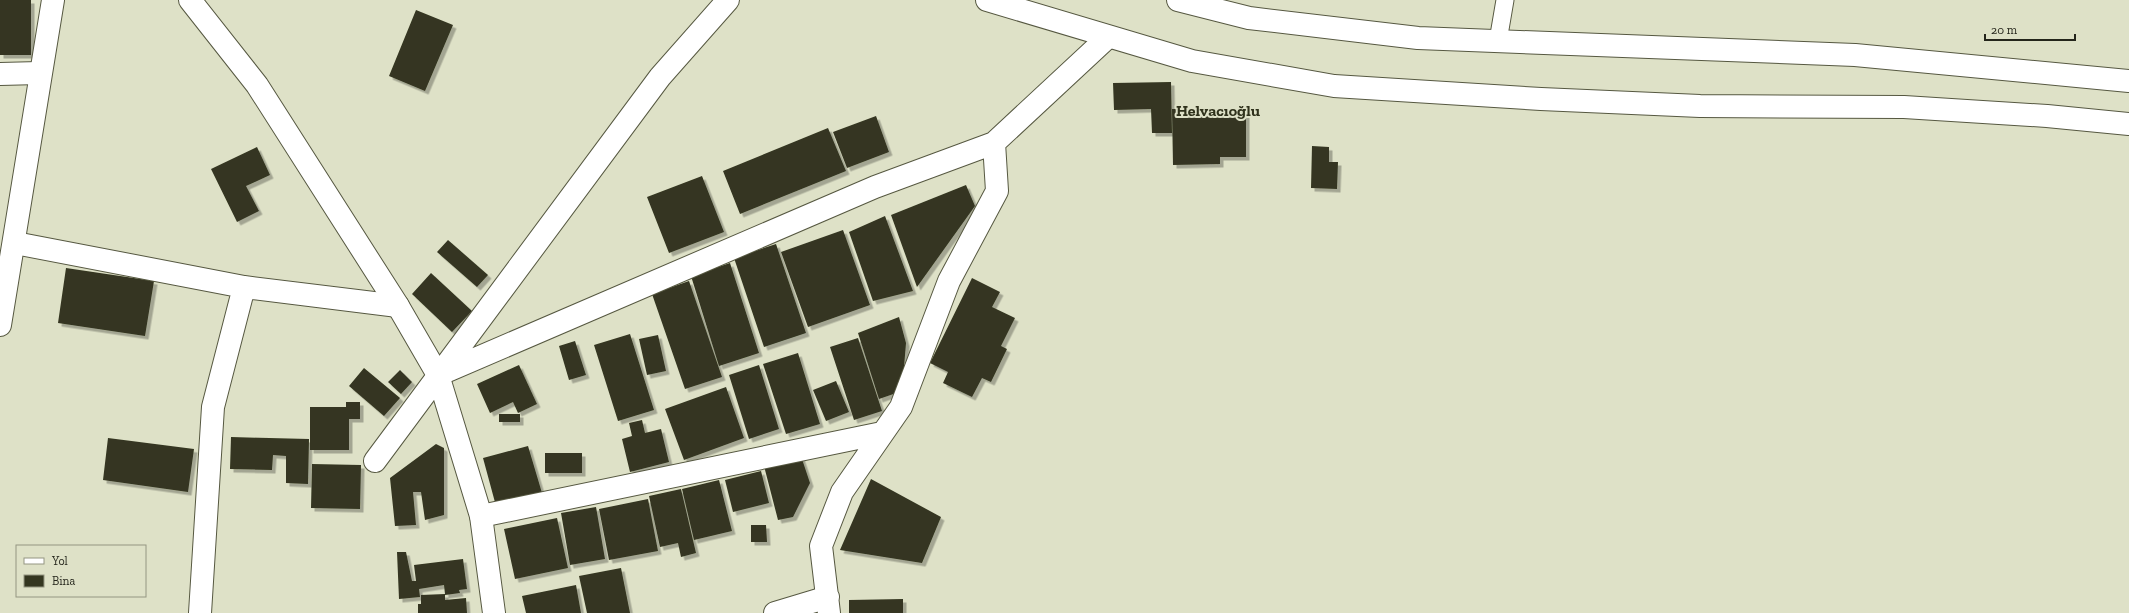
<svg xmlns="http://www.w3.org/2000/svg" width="2129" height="613" viewBox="0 0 2129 613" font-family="'Zilla Slab',serif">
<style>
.building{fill:#343620;filter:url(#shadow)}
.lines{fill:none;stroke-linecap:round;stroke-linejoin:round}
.service-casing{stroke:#565841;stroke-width:19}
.minor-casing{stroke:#565841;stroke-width:24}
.tertiary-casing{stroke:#565841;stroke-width:24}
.service{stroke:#fff;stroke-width:17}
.minor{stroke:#fff;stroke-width:22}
.tertiary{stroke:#fff;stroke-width:22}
.labels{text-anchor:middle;stroke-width:4;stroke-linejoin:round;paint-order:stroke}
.district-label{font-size:16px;font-weight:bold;fill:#30321c;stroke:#dee1c7}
</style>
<defs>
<filter id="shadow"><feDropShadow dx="3.5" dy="3.5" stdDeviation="0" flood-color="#0004"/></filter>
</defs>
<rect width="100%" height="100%" fill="#dee1c7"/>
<path class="building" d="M 0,0 L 31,0 L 31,55 L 0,55 Z
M 416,10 L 453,25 L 425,91 L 389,76 Z
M 1171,82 L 1172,133 L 1152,133 L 1151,109 L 1114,110 L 1113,83 Z
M 1172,109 L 1246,109 L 1246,157 L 1220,157 L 1220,164 L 1173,165 Z
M 876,116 L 889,152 L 847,168 L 833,132 Z
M 828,128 L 846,171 L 740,214 L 723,171 Z
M 1312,146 L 1329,147 L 1329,162 L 1338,162 L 1337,189 L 1311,188 Z
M 257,147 L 270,175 L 246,186 L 259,211 L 237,222 L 211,169 Z
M 702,176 L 724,232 L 669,253 L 647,197 Z
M 966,185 L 975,206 L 917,287 L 891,215 Z
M 885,216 L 913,291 L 873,301 L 849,232 Z
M 843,230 L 870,305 L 808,327 L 781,252 Z
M 448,240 L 488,275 L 477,287 L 437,252 Z
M 776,244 L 806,333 L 764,347 L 734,258 Z
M 730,263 L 759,353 L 719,366 L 691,276 Z
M 66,268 L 154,281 L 145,336 L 58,323 Z
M 431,273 L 472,311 L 452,332 L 412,294 Z
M 972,278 L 1000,292 L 992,307 L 1015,318 L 1001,346 L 1007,349 L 991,382 L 982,378 L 972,397 L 943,383 L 948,372 L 930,363 Z
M 689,281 L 722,377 L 685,389 L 652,294 Z
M 899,317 L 906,343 L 902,391 L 879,399 L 858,333 Z
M 630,334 L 654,410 L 618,421 L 594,345 Z
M 658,335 L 666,371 L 647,375 L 639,339 Z
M 858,338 L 882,411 L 854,420 L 830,347 Z
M 575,341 L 586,375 L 569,380 L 559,346 Z
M 798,353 L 820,424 L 786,434 L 763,364 Z
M 519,365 L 537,404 L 518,413 L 513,402 L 490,413 L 477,384 Z
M 759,365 L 779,429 L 749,439 L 729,375 Z
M 364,368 L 400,398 L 384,416 L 349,386 Z
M 400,370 L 412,382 L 401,394 L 388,382 Z
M 836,381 L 849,412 L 826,421 L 813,390 Z
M 726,387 L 744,438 L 684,460 L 665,409 Z
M 346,402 L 360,402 L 360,419 L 349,419 L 349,450 L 310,450 L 310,407 L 346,407 Z
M 499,414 L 520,414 L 520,422 L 499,422 Z
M 642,420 L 645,433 L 661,429 L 669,462 L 630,472 L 622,439 L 632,436 L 629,423 Z
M 231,437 L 309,439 L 308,484 L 286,483 L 286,456 L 273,455 L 272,470 L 230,469 Z
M 108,438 L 194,449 L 188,492 L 103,480 Z
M 436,444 L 444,448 L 444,515 L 425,520 L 421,492 L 413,492 L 416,525 L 395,526 L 390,478 Z
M 528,446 L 542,493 L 496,506 L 483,458 Z
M 545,453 L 582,453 L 582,473 L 545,473 Z
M 801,456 L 810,483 L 793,517 L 778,520 L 764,466 Z
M 312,464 L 361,465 L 360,509 L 311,508 Z
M 761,471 L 769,503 L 733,512 L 725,480 Z
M 871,479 L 941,517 L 922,563 L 840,550 Z
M 719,480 L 732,531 L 694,540 L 682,489 Z
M 681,489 L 696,553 L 681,557 L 678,543 L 660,547 L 649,496 Z
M 648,499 L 658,551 L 609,560 L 599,509 Z
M 596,507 L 605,559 L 570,565 L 561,513 Z
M 557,518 L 568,568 L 515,579 L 504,529 Z
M 751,525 L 766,525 L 767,542 L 751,542 Z
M 397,552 L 406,552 L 412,581 L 416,581 L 414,565 L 463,559 L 467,589 L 459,590 L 460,593 L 445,595 L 445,600 L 466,598 L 467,613 L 418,613 L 418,604 L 421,604 L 421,595 L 445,594 L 444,585 L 419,589 L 420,597 L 399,599 Z
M 621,568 L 630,613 L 587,613 L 579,576 Z
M 576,585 L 581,613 L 526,613 L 522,596 Z
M 903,599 L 903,613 L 849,613 L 849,600 Z"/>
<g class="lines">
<g class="service-casing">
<path id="service" d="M 1498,41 L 1505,0"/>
</g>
<g class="minor-casing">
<path id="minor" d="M 0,74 L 39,73
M 15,243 L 244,287 L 213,407 L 200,613
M 244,287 L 398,306
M 438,375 L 875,187 L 994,143 L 1108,37
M 375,461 L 660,77 L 728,0
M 481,516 L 882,433
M 775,613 L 828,597
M 829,613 L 821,546 L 842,492 L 901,407 L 949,281 L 997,191 L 994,143"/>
</g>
<g class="tertiary-casing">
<path id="tertiary" d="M 190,0 L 257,85 L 398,306 L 438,375 L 481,516 L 494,613
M 987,0 L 1192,61 L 1334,86 L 1541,99 L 1700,106 L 1904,107 L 2047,116 L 2129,124
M 1178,0 L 1249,18 L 1418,38 L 1855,55 L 2129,81
M 0,325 L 53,0"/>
</g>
<use href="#service" class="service"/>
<use href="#minor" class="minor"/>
<use href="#tertiary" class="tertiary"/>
</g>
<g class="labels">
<g class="district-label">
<text x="1218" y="116">Helvacıoğlu</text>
</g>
</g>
<rect x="16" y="545" width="130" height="52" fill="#dee1c7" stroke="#949682"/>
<rect x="24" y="558" width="20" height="6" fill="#ffffff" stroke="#949682"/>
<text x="52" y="565" font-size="12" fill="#24251b">Yol</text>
<rect x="24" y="575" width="20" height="12" fill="#343620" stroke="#949682"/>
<text x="52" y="585" font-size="12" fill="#24251b">Bina</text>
<path d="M1985 34v6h90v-6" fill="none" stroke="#24251b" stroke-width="2"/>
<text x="1991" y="34" font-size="12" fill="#24251b" stroke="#dee1c7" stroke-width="3" paint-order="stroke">20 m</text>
</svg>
